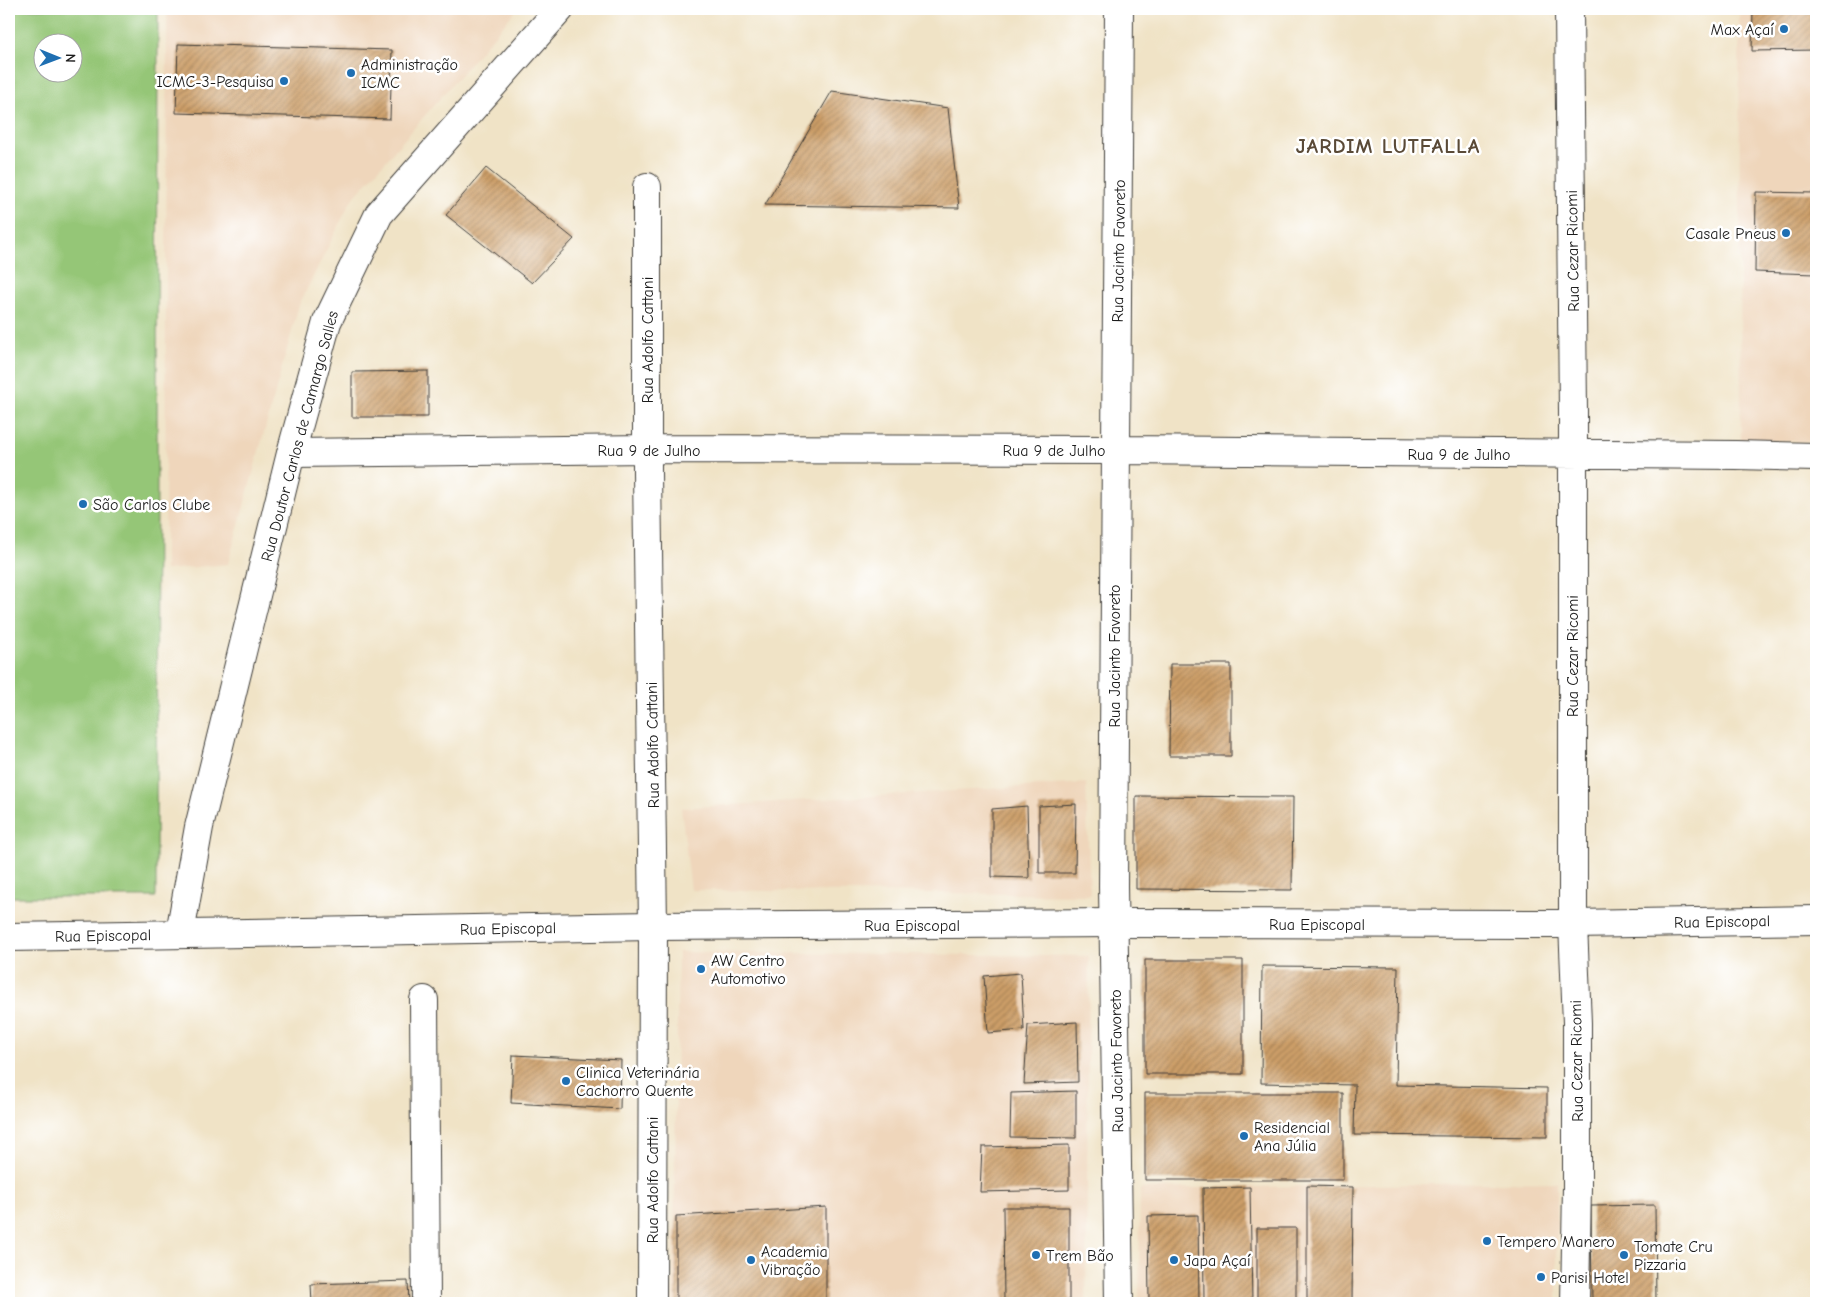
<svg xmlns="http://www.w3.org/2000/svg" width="1825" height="1312" font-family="'Comic Neue',sans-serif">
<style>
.built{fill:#efd6bb}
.grass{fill:#95c677;stroke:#58714a;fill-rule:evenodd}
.park{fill:url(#park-crowns);stroke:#58714a}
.building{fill:url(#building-hatch)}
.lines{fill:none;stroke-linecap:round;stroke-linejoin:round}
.minor-casing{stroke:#3c3a36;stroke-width:30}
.major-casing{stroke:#3c3a36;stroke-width:30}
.minor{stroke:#fff;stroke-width:28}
.major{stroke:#fff;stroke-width:28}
.poi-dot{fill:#1f6fb2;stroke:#fff;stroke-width:2}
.labels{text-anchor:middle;stroke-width:5;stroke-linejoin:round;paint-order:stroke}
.poi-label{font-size:16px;fill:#1c1c1c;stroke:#fff;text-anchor:start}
.street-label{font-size:16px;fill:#1c1c1c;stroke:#fff}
.district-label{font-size:21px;font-weight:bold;letter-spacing:1px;fill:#5a4a37;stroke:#fff}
</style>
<defs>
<pattern id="park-crowns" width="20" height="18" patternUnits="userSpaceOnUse" patternTransform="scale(1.25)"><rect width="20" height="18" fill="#95c677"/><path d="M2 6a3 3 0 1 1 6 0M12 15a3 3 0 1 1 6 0" fill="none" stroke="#80aa66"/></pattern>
<pattern id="building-hatch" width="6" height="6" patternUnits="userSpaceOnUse" patternTransform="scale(1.25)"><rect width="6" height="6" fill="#cc9e68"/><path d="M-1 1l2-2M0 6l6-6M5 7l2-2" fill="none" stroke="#a58055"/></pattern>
</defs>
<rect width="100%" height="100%" fill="#fff"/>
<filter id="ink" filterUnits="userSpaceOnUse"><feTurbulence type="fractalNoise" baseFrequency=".02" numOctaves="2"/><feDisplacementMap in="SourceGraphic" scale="10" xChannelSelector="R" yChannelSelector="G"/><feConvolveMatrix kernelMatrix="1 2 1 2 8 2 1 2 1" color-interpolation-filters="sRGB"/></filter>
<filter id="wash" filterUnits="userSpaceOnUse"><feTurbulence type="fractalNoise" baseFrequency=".0096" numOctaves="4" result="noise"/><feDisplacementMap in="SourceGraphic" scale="20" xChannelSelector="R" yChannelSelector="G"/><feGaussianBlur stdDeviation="1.12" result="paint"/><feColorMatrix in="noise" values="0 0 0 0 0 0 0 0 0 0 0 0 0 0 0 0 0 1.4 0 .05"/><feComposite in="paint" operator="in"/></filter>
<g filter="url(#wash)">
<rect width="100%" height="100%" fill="#f0e3c6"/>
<path class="built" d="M167,9H517L351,201L299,305L228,564L165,570Z
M1739,9H1816V442L1741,440Z
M1086,783L1090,895L691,890L681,808Z
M678,952L1089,956L1086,1303H673Z
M1557,1182V1303H1139L1140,1189Z"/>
<path class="grass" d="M9,9H158L156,897H9ZM72,42V72H42V42Z"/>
<path class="park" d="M337,9H394L378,16L340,13Z"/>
<g id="blocks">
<path class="building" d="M1753,9H1816V50L1752,51Z
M178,44L392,50L390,119L176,113Z
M832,91L948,108L959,208L765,205Z
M486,168L574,239L532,283L446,215Z
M1756,192L1816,193V274L1755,272Z
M428,371V417H352V372Z
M1170,664H1231V756H1169Z
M1136,796L1293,797L1292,890L1136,889Z
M1076,804L1075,873H1039V806Z
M1027,806L1029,878L992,877V809Z
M1145,960H1243V1074H1145Z
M1262,966L1398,967L1396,1085L1547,1088V1137L1354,1135L1355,1085L1261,1083Z
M1021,973L1024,1030L988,1033L984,976Z
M1077,1022L1078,1082L1024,1084L1028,1025Z
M513,1055L621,1060L620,1109L511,1103Z
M1076,1091V1138L1010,1137L1011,1093Z
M1145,1093H1343V1180H1145Z
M1069,1145V1190L980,1192L982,1147Z
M1307,1186L1353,1187L1352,1303H1307Z
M1250,1187L1252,1303H1204L1203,1188Z
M1655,1205L1656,1303H1592L1591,1206Z
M826,1207V1303H676V1216Z
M1003,1207H1069V1303H1004Z
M1198,1215L1199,1303H1149L1148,1216Z
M1257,1228H1296V1303H1257Z
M408,1281L409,1303H312L311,1284Z"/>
</g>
</g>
<g filter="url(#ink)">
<use href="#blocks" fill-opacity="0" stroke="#3c3a36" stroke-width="1"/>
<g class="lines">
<g class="minor-casing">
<path id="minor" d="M1569,9L1573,411V924L1577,1023V1186L1575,1303
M647,187V472L653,926L652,1303
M291,453L647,449L1116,450L1736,455L1816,457
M180,933L199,827L291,453L327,322L379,214L560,9
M424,1000L426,1303
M1119,1303L1113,886L1119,9"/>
</g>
<g class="major-casing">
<path id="major" d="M9,937L653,926L1114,923L1573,924L1816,920"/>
</g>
<use href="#minor" class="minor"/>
<use href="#major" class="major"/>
</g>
</g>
<g class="poi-dot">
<circle cx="1784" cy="29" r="5"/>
<circle cx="351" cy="73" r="5"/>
<circle cx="284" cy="81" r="5"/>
<circle cx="1786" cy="233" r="5"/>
<circle cx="83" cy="504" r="5"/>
<circle cx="701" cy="969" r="5"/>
<circle cx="566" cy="1081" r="5"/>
<circle cx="1244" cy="1136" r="5"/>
<circle cx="1487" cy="1241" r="5"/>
<circle cx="1036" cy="1255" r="5"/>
<circle cx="1624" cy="1255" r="5"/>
<circle cx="751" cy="1260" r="5"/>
<circle cx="1174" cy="1260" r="5"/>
<circle cx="1541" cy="1277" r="5"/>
</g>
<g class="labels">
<g class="poi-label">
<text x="1774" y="35" text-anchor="end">Max Açaí</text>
<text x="361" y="70">Administração<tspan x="361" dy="18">ICMC</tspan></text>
<text x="274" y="87" text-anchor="end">ICMC-3-Pesquisa</text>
<text x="1776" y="239" text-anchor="end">Casale Pneus</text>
<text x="93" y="510">São Carlos Clube</text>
<text x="711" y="966">AW Centro<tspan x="711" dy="18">Automotivo</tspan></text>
<text x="576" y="1078">Clinica Veterinária<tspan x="576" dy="18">Cachorro Quente</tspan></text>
<text x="1254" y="1133">Residencial<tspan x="1254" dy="18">Ana Júlia</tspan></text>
<text x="1497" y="1247">Tempero Manero</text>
<text x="1634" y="1252">Tomate Cru<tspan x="1634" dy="18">Pizzaria</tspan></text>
<text x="761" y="1257">Academia<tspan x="761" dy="18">Vibração</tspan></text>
<text x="1046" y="1261">Trem Bão</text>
<text x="1184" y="1266">Japa Açaí</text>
<text x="1551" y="1283">Parisi Hotel</text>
</g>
<g class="street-label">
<text transform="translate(1118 251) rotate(-89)" y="6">Rua Jacinto Favoreto</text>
<text transform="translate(1572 251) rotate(-91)" y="6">Rua Cezar Ricomi</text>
<text transform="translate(647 340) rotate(-90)" y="6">Rua Adolfo Cattani</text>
<text transform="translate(299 436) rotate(-75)" y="6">Rua Doutor Carlos de Camargo Salles</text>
<text x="649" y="456">Rua 9 de Julho</text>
<text x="1054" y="456">Rua 9 de Julho</text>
<text x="1459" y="460">Rua 9 de Julho</text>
<text transform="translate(1114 656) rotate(-90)" y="6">Rua Jacinto Favoreto</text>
<text transform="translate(1572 656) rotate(-90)" y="6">Rua Cezar Ricomi</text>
<text transform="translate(652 745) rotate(-91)" y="6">Rua Adolfo Cattani</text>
<text transform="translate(1722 921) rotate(-1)" y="6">Rua Episcopal</text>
<text x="1317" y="930">Rua Episcopal</text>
<text x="912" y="931">Rua Episcopal</text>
<text transform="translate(508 928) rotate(-1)" y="6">Rua Episcopal</text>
<text transform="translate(103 935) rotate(-1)" y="6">Rua Episcopal</text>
<text transform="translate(1116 1061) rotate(-91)" y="6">Rua Jacinto Favoreto</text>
<text transform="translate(1576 1061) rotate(-91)" y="6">Rua Cezar Ricomi</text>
<text transform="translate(652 1180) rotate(-90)" y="6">Rua Adolfo Cattani</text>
</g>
<g class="district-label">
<text x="1388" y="153">JARDIM LUTFALLA</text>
</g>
</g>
<rect width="1825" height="1312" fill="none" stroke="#fff" stroke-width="30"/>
<g transform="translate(58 58) rotate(91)"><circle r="24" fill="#ffffff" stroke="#a4a4a4"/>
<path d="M0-4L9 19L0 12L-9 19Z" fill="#1f6fb2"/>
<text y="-8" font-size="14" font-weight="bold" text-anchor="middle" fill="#1c1c1c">N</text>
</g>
</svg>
